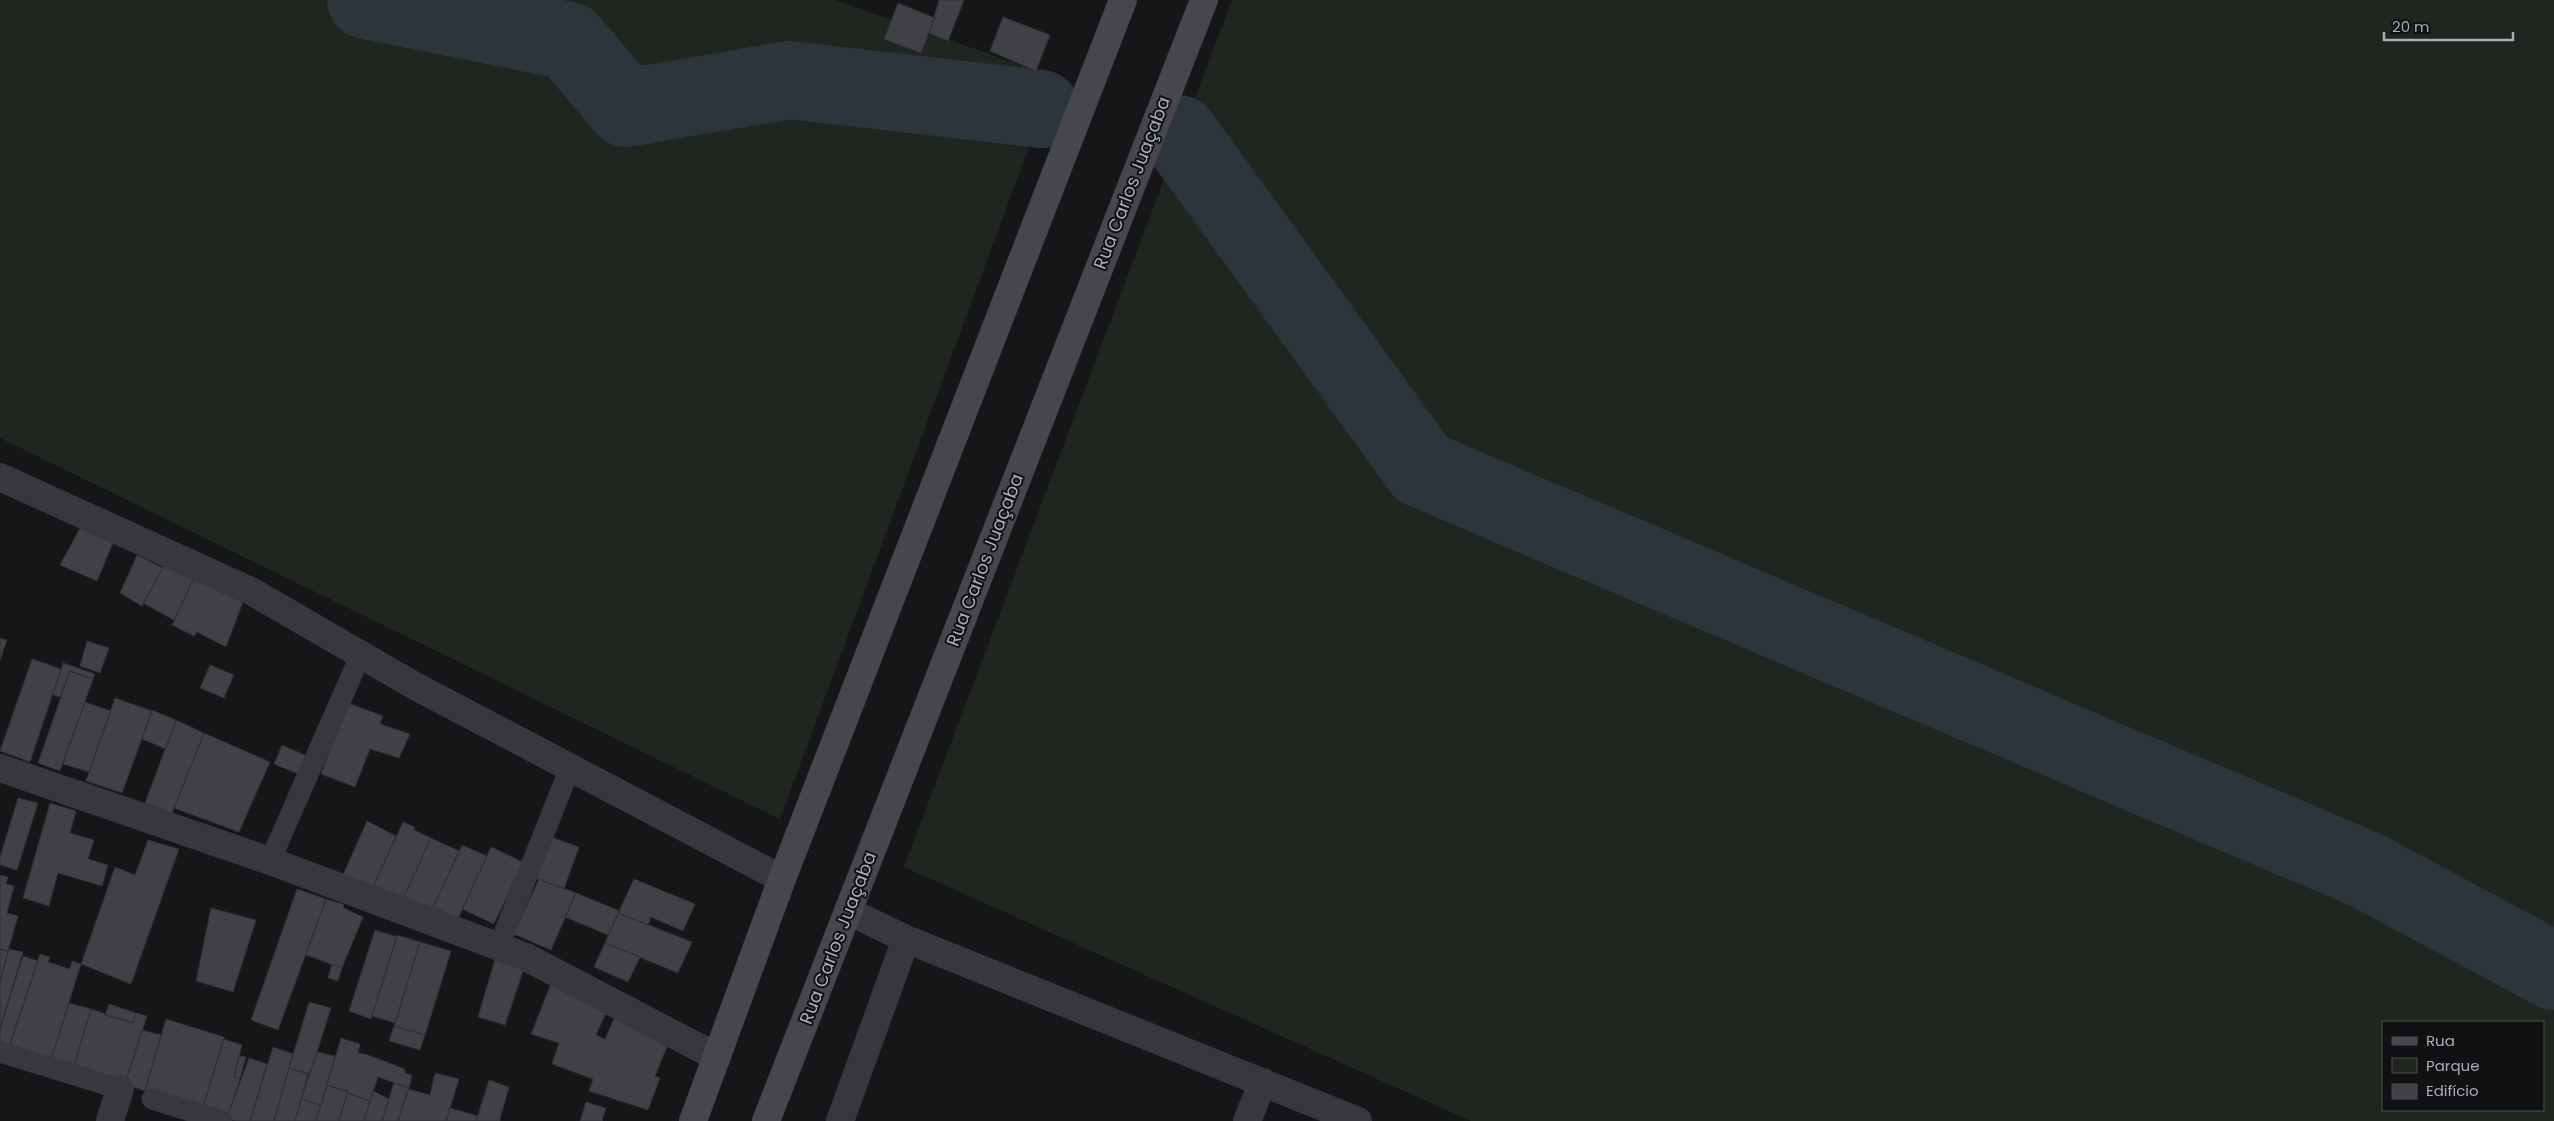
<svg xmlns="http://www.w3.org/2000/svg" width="2554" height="1121" font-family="Poppins,sans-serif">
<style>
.green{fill:#1e261f;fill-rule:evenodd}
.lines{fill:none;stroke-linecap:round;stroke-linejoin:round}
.river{stroke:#2c353c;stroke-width:78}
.building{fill:#404145;stroke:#303034}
.lane{stroke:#37383d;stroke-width:21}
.street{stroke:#37383d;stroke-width:28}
.secondary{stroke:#45474d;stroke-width:28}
.labels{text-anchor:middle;stroke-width:4;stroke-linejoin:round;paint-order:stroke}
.street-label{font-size:18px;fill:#a8adb8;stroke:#111113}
</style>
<rect width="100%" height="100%" fill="#161618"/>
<path class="green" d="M0,0H835L1055,77L780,819L0,438Z
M1232,0H2554V1121H1471L904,867ZM2543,1022V1110H2383V1022Z"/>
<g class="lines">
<path class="river" d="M366,0L569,41L626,108L789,80L1041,109
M1179,134L1422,469L2366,870L2554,971"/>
</g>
<path class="building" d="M939,0H964L948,41L929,33Z
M898,3L935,18L921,53L884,39Z
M1003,17L1050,35L1036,71L990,51Z
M80,528L113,543L97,581L60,565Z
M137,555L163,568L142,606L120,593Z
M165,564L194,578L174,620L143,603Z
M194,578L243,602L226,647L197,632L194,636L172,625Z
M0,638L7,640L0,660Z
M87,641L109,648L100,673L80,666Z
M32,659L61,669L30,762L0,751Z
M63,663L95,674L93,679L70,671L60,697L53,695Z
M210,665L234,675L224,698L200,688Z
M70,671L93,679L60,771L38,763Z
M115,698L152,711L122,793L86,781Z
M85,702L111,711L89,772L63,764Z
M348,703L383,716L380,724L410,734L399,758L370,749L355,787L321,774Z
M152,710L176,720L166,749L142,739Z
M176,720L204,733L172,813L145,803Z
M204,733L270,762L239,832L174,808Z
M282,745L311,758L301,775L274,764Z
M18,798L38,803L17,870L0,865V857Z
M50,803L76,811L70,833L94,840L88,859L108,865L102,886L58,873L49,906L23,898Z
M367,821L396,836L373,887L343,875Z
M403,822L415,827L414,830L431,838L403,899L373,887Z
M551,837L579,847L564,889L535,878Z
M431,838L459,851L431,912L403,899Z
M148,840L179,849L131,984L81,964L115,867L135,875Z
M462,845L487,856L456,923L431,912Z
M491,847L523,862L494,924L462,909Z
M0,875L8,877L6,884L14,886L7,913L18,916L8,951L0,949Z
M539,879L576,893L551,950L514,934Z
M634,879L695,904L683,931L651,917L648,925L618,913Z
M297,889L326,899L278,1030L251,1020Z
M576,893L620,911L608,935L565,917Z
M326,899L343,904L344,908L363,917L342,968L306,955Z
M211,908L256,920L233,992L196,981Z
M618,913L692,942L678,973L605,943Z
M375,930L397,937L371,1019L349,1011Z
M397,935L420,942L395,1023L372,1016Z
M420,942L451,951L425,1035L394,1026Z
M605,943L640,957L628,982L594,967Z
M0,949L8,951L0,982Z
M9,949L23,952L0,1028V982Z
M40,954L50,957L48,962L70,969L72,961L81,964L51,1060L9,1047Z
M23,956L38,961L9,1047L0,1044V1029Z
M495,959L524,968L505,1025L478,1017Z
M332,964L342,968L338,981L328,978Z
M551,984L606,1013L596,1035L605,1039L615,1016L671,1037L655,1076L660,1078L648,1110L589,1091L593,1079L552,1064L559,1043L531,1034Z
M309,1002L331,1008L310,1074L289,1068Z
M69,1003L91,1009L73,1069L51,1060Z
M109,1004L136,1013L133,1023L105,1015Z
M91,1009L133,1023L136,1013L147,1016L125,1084L73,1069Z
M166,1019L224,1037L202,1111L145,1091Z
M394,1026L425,1035L420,1050L389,1041Z
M142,1030L161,1035L145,1091L125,1084Z
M341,1038L360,1044L358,1053L368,1055L405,1069V1073L412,1075L409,1088L378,1077L370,1101L327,1085Z
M224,1039L242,1045L234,1077L240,1079L227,1118L202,1111Z
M273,1047L293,1054L274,1121H250Z
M317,1052L335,1056L321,1105L301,1099Z
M239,1056L246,1057L240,1079L234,1077Z
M249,1058L267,1064L250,1121H236L227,1118Z
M289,1068L308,1074L295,1121H274Z
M435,1073L459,1079L446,1121H398L408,1089L430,1095Z
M489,1080L509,1087L500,1119V1121H476Z
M394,1083L409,1088L398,1121H382Z
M327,1085L348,1091L339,1121H316Z
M373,1091L389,1099L382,1121H364Z
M347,1093L370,1101L364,1121H339Z
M301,1099L321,1105L316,1121H295Z
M586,1102L606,1108L602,1121H580Z
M450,1108L478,1116L476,1121H446Z"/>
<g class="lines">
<path class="lane" d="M270,861L361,654
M499,946L570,768
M0,1052L120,1089
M152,1099L222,1121"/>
<path class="street" d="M0,477L251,591L415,686L782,879
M0,768L270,861L526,957L717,1057
M848,911L906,939
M110,1121L120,1089
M840,1121L906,939L1358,1121
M1247,1121L1263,1082"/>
<path class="secondary" d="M693,1121L782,879L1123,0
M766,1121L1204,0"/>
</g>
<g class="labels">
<g class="street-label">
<text transform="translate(1132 183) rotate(-69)" y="6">Rua Carlos Juaçaba</text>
<text transform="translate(985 560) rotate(-69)" y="6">Rua Carlos Juaçaba</text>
<text transform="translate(838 938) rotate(-69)" y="6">Rua Carlos Juaçaba</text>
</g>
</g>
<rect x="2382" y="1021" width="162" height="90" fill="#111113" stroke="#4d4f55"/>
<rect x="2392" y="1037" width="25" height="8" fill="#45474d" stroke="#4d4f55"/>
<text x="2426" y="1046" font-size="15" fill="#a8adb8">Rua</text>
<rect x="2392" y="1058" width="25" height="15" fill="#1e261f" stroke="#4d4f55"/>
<text x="2426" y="1071" font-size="15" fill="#a8adb8">Parque</text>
<rect x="2392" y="1084" width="25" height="15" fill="#404145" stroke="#4d4f55"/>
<text x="2426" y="1096" font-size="15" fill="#a8adb8">Edifício</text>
<path d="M2384 32v8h129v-8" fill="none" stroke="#a8adb8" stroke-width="2.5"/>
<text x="2392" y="32" font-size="15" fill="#a8adb8" stroke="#111113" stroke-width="4" paint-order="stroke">20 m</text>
</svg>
